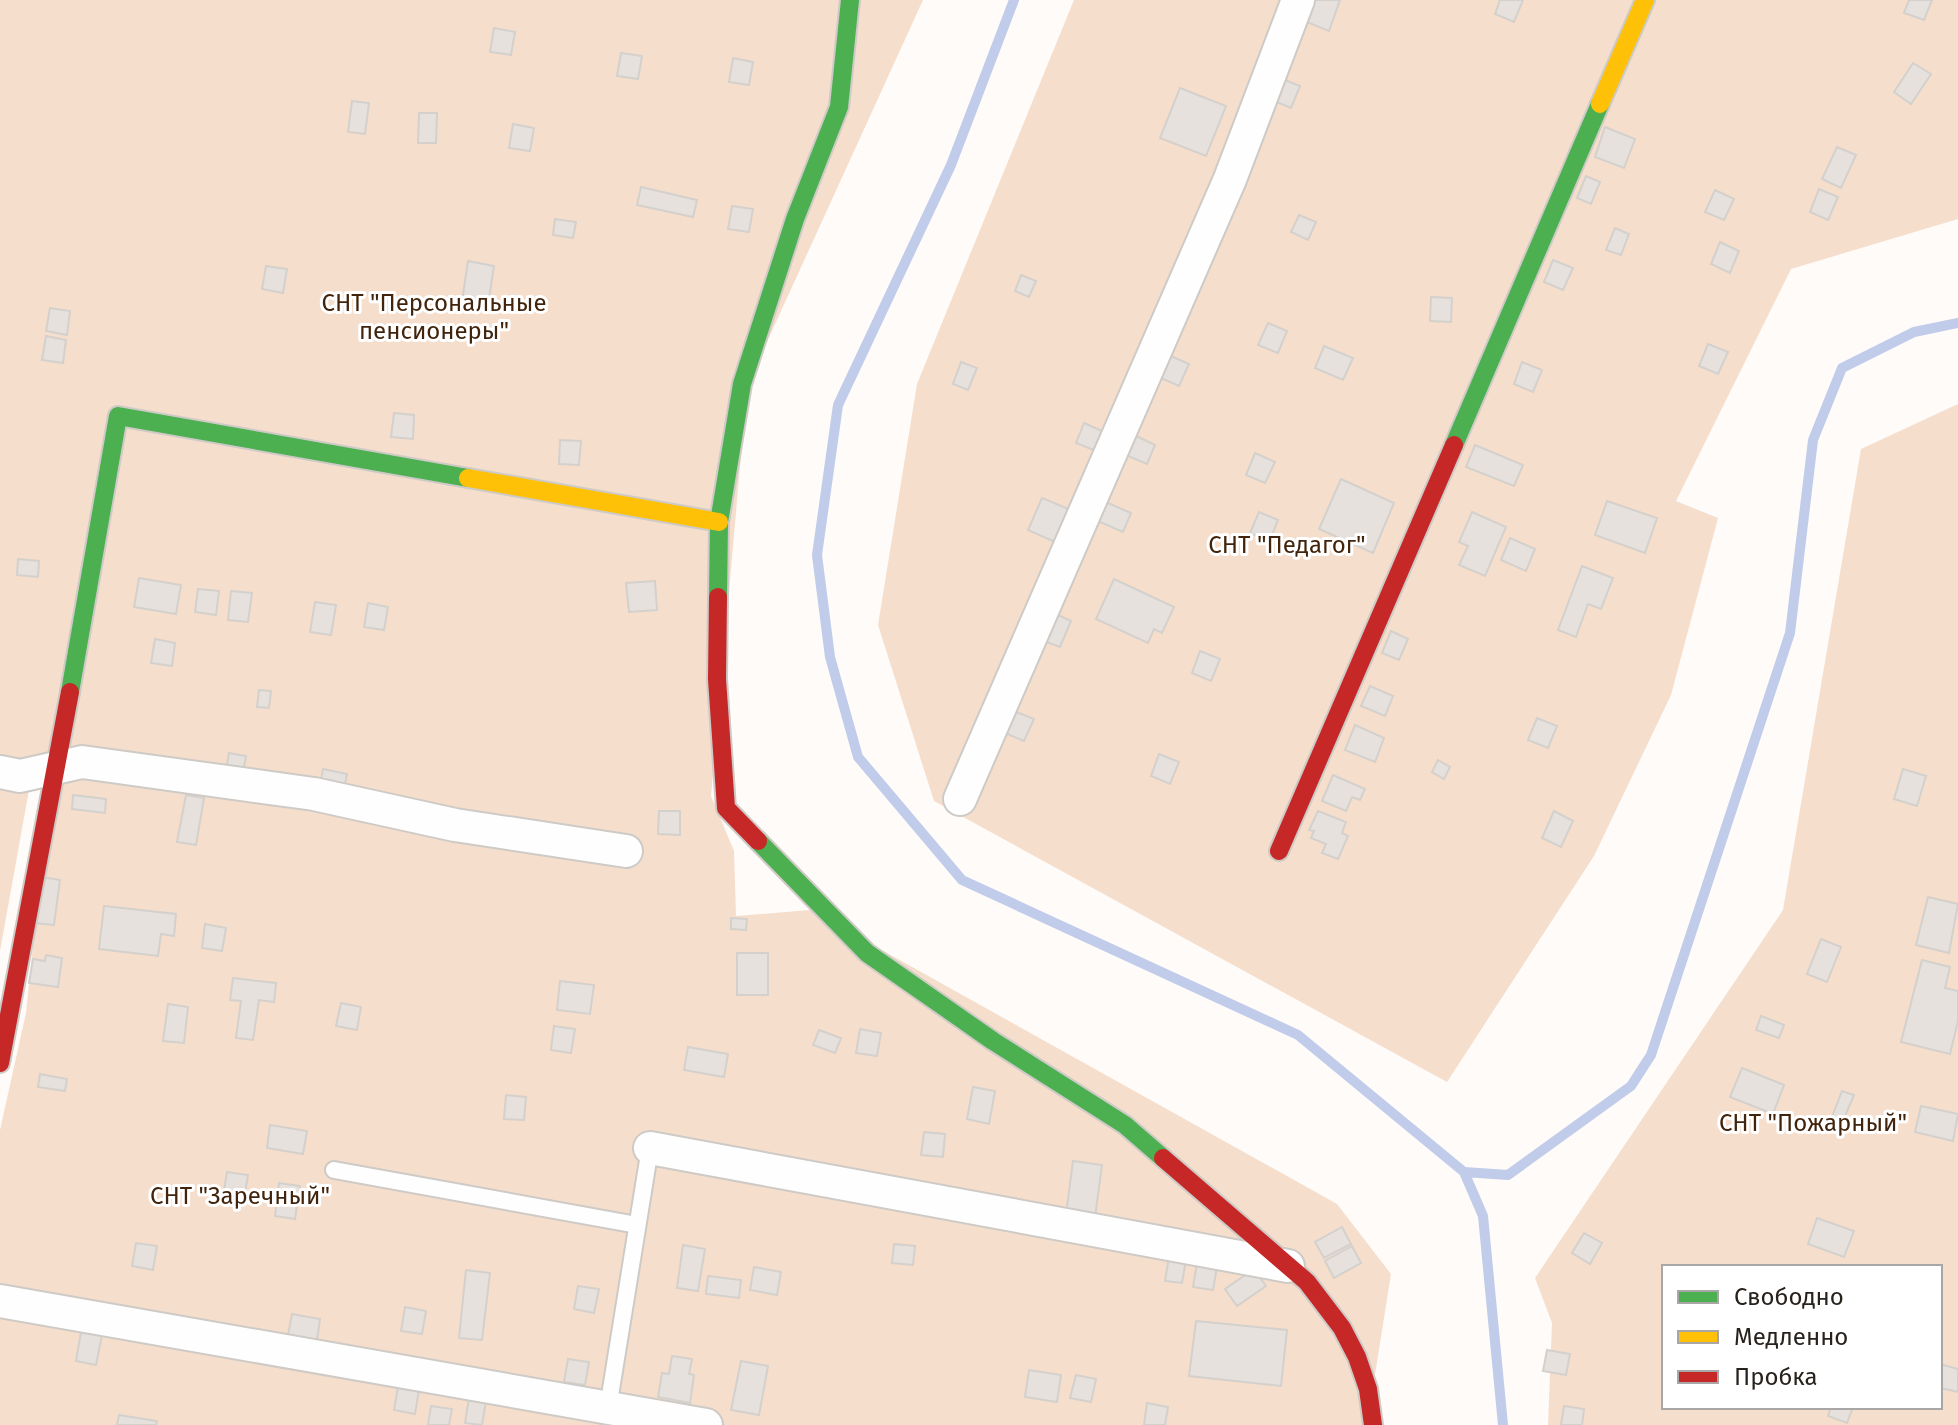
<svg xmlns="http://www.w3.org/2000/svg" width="1958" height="1425" font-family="'Fira Sans',sans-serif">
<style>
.green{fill:#f6decc;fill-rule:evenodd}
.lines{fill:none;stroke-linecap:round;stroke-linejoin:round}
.stream{stroke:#c0ccea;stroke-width:10}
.building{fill:#e6e1dd;stroke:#d4d0cc;stroke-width:2}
.lane-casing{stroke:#cecac6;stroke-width:20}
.street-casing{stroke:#cecac6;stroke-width:36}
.fast-casing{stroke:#cecac6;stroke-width:22}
.slow-casing{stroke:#cecac6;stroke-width:22}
.jam-casing{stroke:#cecac6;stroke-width:22}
.lane{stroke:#fffefe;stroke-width:16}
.street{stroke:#fffefe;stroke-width:32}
.fast{stroke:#4caf50;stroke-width:18}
.slow{stroke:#ffc107;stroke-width:18}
.jam{stroke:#c62828;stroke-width:18}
.labels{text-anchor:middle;stroke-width:6;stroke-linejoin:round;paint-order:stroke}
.park-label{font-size:24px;fill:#41240b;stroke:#fff}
</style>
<rect width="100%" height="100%" fill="#fefbf9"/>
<path class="green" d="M0,0H923L766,344L751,342L711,796L734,851L736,916L810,910L1337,1204L1391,1274L1367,1425H0V1130L26,1013L53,754L0,764Z
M1074,0H1958V219L1791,269L1676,501L1718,518L1671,695L1594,856L1447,1082L934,801L878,625L917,384Z
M1958,404V1425H1548L1552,1323L1535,1278L1783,910L1861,449ZM1664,1267H1940V1407H1664Z
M0,785L29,790L0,951Z"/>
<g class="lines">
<path class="stream" d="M1014,0L951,165L838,405L817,555L830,657L858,757L962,880L1298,1035L1464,1172L1483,1216L1503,1425
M1464,1172L1508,1175L1631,1086L1651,1055L1790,633L1813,440L1842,368L1914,332L1958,323"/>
</g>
<path class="building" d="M1312,0H1340L1329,31L1304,21Z
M1500,0H1523L1514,22L1495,14Z
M1909,0H1932L1924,20L1904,13Z
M494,28L515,32L511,55L490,52Z
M621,53L642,56L638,79L617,76Z
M733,58L753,62L749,85L729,82Z
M1913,63L1931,74L1911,104L1894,92Z
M1280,78L1300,86L1291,108L1272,100Z
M1180,88L1226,106L1206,156L1160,138Z
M352,101L369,103L365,134L348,132Z
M419,113H437L436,143H418Z
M513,124L534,128L530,151L509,148Z
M1605,127L1635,139L1624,168L1595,157Z
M1837,147L1856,155L1841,188L1822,179Z
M1586,176L1600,182L1591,204L1577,198Z
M641,187L697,200L693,217L637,205Z
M1819,189L1838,197L1828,220L1810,212Z
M1715,190L1734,199L1724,220L1705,212Z
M732,206L753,209L749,232L728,229Z
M1299,215L1316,222L1308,240L1291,232Z
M555,219L576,222L573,238L553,235Z
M1615,228L1629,234L1621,255L1606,250Z
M1720,242L1739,251L1730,273L1711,264Z
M1553,260L1573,268L1563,290L1544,282Z
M468,261L494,266L488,305L462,301Z
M266,266L287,269L283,293L262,289Z
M1021,275L1036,281L1029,297L1015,291Z
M1431,297L1452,298L1451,322L1430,321Z
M50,308L70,311L67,335L46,331Z
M1268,323L1287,331L1278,353L1258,345Z
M46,336L66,340L63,363L42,360Z
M1708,344L1728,352L1718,374L1699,366Z
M1324,346L1353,358L1343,380L1315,368Z
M1164,353L1189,364L1179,386L1154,375Z
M961,362L977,368L968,390L953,384Z
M1522,362L1542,370L1533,392L1514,384Z
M394,413L414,415L413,439L391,437Z
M1084,423L1109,434L1101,453L1076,443Z
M1130,433L1155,445L1147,464L1121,453Z
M560,440L581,441L579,465L559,464Z
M1475,445L1523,465L1514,486L1466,467Z
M1255,453L1275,462L1265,483L1246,475Z
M1341,479L1394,503L1373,553L1319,529Z
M1042,498L1071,510L1057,543L1028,530Z
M1101,500L1131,513L1123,532L1093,519Z
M1607,501L1657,518L1645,553L1595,535Z
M1259,512L1278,520L1269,542L1250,533Z
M1472,512L1506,527L1485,576L1459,565L1468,546L1459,542Z
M1510,538L1535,549L1526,571L1501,560Z
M18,559L39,561L38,577L17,575Z
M1582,566L1613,578L1601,609L1588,604L1576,637L1558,630Z
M139,578L181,585L176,614L134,607Z
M1114,579L1174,607L1162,633L1154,629L1148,643L1096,619Z
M655,581L657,610L629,612L626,583Z
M198,589L219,591L216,615L195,612Z
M231,591L252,593L248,622L228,620Z
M315,602L336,605L331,635L310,632Z
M368,603L388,607L384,630L364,627Z
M1056,614L1071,621L1060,647L1044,641Z
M1391,631L1408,639L1399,660L1382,653Z
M155,639L175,643L172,666L151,663Z
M1200,651L1220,659L1211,681L1192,673Z
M1370,686L1393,696L1385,716L1361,706Z
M259,690L271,691L269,708L257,707Z
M1014,711L1034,719L1024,741L1005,733Z
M1537,718L1557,726L1548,748L1528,740Z
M1355,725L1384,738L1375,762L1345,750Z
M229,753L246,756L242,779L225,776Z
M1159,754L1179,762L1170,784L1151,776Z
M1438,760L1450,767L1444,779L1432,772Z
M323,769L347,774L343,795L319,790Z
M1903,769L1926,776L1917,806L1894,799Z
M1333,775L1365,789L1360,800L1352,797L1346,811L1322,801Z
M73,795L106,799L105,813L72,809Z
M186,795L204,798L196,845L177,842Z
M659,811H680V835L658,834Z
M1318,811L1346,822L1342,833L1348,836L1338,859L1322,853L1326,844L1311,838L1314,831L1309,830Z
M1554,811L1573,821L1561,847L1542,838Z
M42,877L60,880L54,925L35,923Z
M1928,897L1958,904L1949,953L1916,945Z
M104,906L176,914L174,936L161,934L158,956L99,949Z
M731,918L747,919L746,930L731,929Z
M205,924L226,928L222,951L202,948Z
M1821,939L1841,947L1827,982L1807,974Z
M737,953H768V995H737Z
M46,955L62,958L58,987L29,983L33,959L45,961Z
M1922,960L1950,967L1945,988L1958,991V1021L1950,1054L1901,1042Z
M233,978L276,983L274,1002L259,1000L253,1040L236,1038L241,1001L230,1000Z
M560,981L594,985L590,1014L557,1010Z
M341,1003L361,1007L357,1030L336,1026Z
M168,1004L188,1007L184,1043L163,1041Z
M1761,1016L1784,1025L1779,1038L1756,1030Z
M554,1026L575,1029L571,1053L551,1050Z
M860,1029L881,1033L877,1056L856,1053Z
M819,1030L841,1038L835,1053L813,1045Z
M688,1047L728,1054L724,1077L684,1070Z
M1742,1068L1784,1085L1773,1114L1730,1097Z
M40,1074L67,1079L65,1091L38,1087Z
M973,1087L995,1091L989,1124L967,1119Z
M1842,1091L1854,1095L1843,1121L1832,1117Z
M506,1095L526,1097L524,1120L504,1119Z
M1921,1106L1958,1114L1953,1141L1915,1132Z
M270,1125L307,1131L303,1154L267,1148Z
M924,1132L945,1134L943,1157L921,1155Z
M1073,1161L1102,1165L1094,1225L1065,1222Z
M227,1172L248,1175L244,1199L223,1196Z
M279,1183L300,1186L295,1219L275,1216Z
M1817,1218L1854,1231L1844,1257L1808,1244Z
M1342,1227L1351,1244L1324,1258L1315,1242Z
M1584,1233L1602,1243L1590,1264L1572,1253Z
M136,1243L157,1246L153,1270L132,1266Z
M894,1244L915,1246L913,1265L892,1263Z
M683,1245L705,1249L698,1291L677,1288Z
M1352,1246L1361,1263L1334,1278L1325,1261Z
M1169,1257L1186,1260L1182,1283L1165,1281Z
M1197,1263L1217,1267L1213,1290L1193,1287Z
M754,1267L781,1272L777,1295L750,1290Z
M1254,1269L1266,1286L1237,1306L1225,1289Z
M466,1270L490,1273L482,1340L459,1338Z
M708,1276L741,1280L739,1298L706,1294Z
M578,1286L599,1289L594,1313L574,1309Z
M405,1307L426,1311L422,1334L401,1331Z
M292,1314L320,1319L317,1340L288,1335Z
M1196,1321L1287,1330L1281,1386L1189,1376Z
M81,1332L102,1335L96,1365L76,1361Z
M1547,1350L1570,1354L1566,1375L1543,1371Z
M672,1356L692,1359L689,1374L694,1375L690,1403L658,1397L662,1373L669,1374Z
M568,1359L589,1362L585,1385L564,1382Z
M741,1361L768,1366L759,1415L731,1410Z
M1940,1364L1958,1369V1392L1940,1388Z
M1029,1370L1061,1375L1057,1402L1025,1397Z
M1076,1375L1096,1379L1091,1402L1070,1398Z
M398,1387L419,1390L415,1414L394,1410Z
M470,1392L487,1395L482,1425L465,1423Z
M1147,1403L1168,1407L1165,1425H1144Z
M431,1406L452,1409L449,1425H428Z
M1564,1406L1584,1409L1582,1425H1561Z
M1831,1407H1853L1847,1423L1828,1416Z
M119,1415L157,1421L156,1425H117Z"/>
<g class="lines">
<g class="lane-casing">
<path id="lane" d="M334,1170L637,1225
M608,1408L650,1148"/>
</g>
<g class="street-casing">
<path id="street" d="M0,772L20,776L82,762L314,794L455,825L626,851
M960,799L1230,179L1298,0
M650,1148L1288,1266
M0,1301L706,1425"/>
</g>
<g class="fast-casing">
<path id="fast" d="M1454,445L1600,104
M718,597L719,522L742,384L795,219L839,107L850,0
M70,692L118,416L468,478
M758,841L867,953L993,1041L1125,1125L1163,1158"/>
</g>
<g class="slow-casing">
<path id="slow" d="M1600,104L1645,0
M468,478L719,522"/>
</g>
<g class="jam-casing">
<path id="jam" d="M718,597L717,679L726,808L758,841
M1279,851L1454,445
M0,1063L70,692
M1163,1158L1307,1282L1342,1328L1357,1357L1368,1389L1373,1425"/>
</g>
<use href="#lane" class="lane"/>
<use href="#street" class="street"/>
<use href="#fast" class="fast"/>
<use href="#slow" class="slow"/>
<use href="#jam" class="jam"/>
</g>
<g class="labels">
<g class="park-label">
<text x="434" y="311">СНТ "Персональные<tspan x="434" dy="28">пенсионеры"</tspan></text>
<text x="1287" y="553">СНТ "Педагог"</text>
<text x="1813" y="1131">СНТ "Пожарный"</text>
<text x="240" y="1204">СНТ "Заречный"</text>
</g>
</g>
<rect x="1662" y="1265" width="280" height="144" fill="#ffffff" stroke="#a9a7a5" stroke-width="2"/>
<rect x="1678" y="1291" width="40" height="12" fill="#4caf50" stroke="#a9a7a5" stroke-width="2"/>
<text x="1734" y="1305" font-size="24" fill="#28221d">Свободно</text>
<rect x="1678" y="1331" width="40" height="12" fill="#ffc107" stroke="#a9a7a5" stroke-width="2"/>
<text x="1734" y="1345" font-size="24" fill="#28221d">Медленно</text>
<rect x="1678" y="1371" width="40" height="12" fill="#c62828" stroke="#a9a7a5" stroke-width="2"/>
<text x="1734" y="1385" font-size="24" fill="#28221d">Пробка</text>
</svg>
